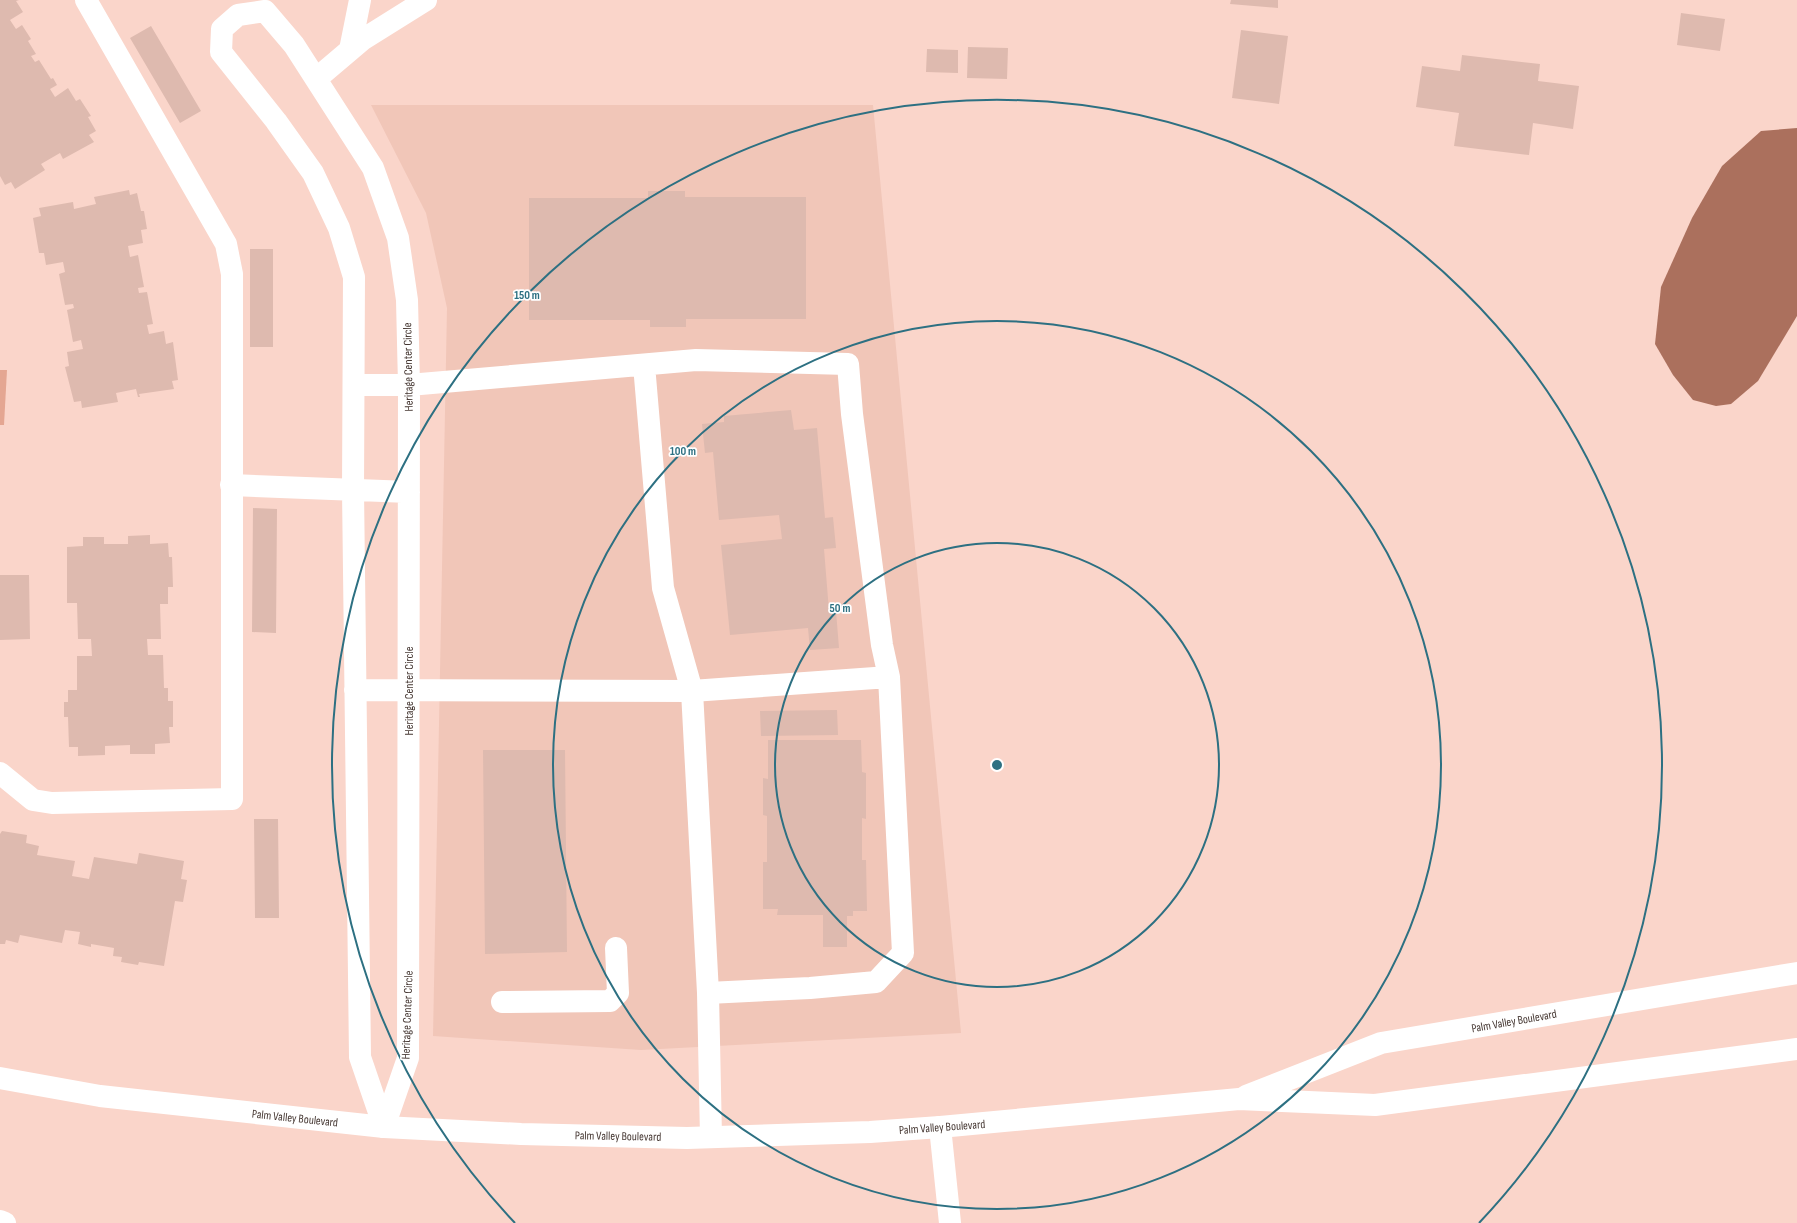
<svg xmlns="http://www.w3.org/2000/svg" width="1797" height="1223" font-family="'Sofia Sans Condensed',sans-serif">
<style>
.built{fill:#f1c6b8}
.green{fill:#e4a692}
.water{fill:#ab705d}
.building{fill:#debaaf}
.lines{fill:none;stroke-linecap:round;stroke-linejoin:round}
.minor{stroke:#fff;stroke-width:22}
.highway{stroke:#fff;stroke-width:22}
.ring{fill:none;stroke:#2d7082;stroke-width:2}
.labels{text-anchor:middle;stroke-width:3.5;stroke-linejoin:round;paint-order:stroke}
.street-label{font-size:12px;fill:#453732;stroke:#fff}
.centre{fill:#2d7082;stroke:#fff;stroke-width:2}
.ring-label{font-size:12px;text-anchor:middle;font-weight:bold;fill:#2d7082;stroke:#fff;stroke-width:3.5;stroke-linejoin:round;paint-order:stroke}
</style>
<rect width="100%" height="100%" fill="#fad5ca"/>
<path class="built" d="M371,105H873L961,1033L641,1050L433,1036L447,308L426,213Z"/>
<path class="green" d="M0,370H7L4,425H0Z"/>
<path class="water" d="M1797,128V316L1758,381L1731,404L1716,406L1693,400L1673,375L1655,344L1661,287L1692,218L1722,166L1761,131Z"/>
<path class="building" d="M0,0H19L16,1L23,12L10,20L16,29L22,25L31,39L28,41L36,54L31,56L35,62L39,60L51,79L53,78L57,85L50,89L55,97L68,88L76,101L80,99L91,116L88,117L96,131L89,135L94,142L63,159L60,153L41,164L45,170L15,189L11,182L5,185L0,176Z
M1231,0H1278V8L1230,4Z
M1681,13L1725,19L1720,51L1677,45Z
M151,26L201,111L180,123L130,38Z
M1241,30L1288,36L1279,104L1232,98Z
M968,47L1008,48L1007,79L967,78Z
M927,49L958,50V73L926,72Z
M1462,55L1540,64L1538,81L1579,86L1573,129L1533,123L1529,155L1454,146L1459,113L1416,107L1422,66L1460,71Z
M129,190L130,195L137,193L141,211H144L147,229L141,230L143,243L128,246L130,257L138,255L144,287L138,288L139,293L147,292L153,324L147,325L149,334L164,331L166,344L173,342L178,380L172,381L174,389L139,394L140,397H138L136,389L116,393L118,402L82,408L81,401L74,402L65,367L69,366L67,352L83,349L81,340L73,342L67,310L74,308L73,304L65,305L59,274L65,272L63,262L46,265L44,253H39L33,218L41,216L39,208L73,202L74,209L96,204L94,197Z
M648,191H685V197H806V319H686V327H650V320H529V198H648Z
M250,249H273V347H250Z
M791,410L794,430L817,428L825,518L833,517L836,548L824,549L829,611H836L839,648L810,650L808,628L730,635L721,545L782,539L779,515L719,520L713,452L705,453L702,424L724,422V416Z
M253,508L277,509L276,633L252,632Z
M150,535V544L168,543L169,557H172L173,587H168V604H160L161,639H147L148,655H163L164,688H168V701H173V727H169L170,743L155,744V754H130V745L105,746V755L78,756V747H69L68,717H64V702H68V690H77V656H92L91,639H78L77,603H67V547L83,546V537H104V544H128V536Z
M0,575H29L30,639L0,640Z
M837,710L838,735L761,736L760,711Z
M768,740H861L862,772L866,773V819L862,818V860H866L867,911H853V916H847V947H823V915H777L778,909H763V862H767V816L763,815V778L768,779Z
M483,750H565L567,952L485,954Z
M254,819H278L279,918H255Z
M2,831L27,835L26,843L39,846L37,855L75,861L72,876L89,879L94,857L137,864L139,853L184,861L181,879L187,880L183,902L175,901L164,966L139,962L138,965L121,962L122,957L113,956L114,948L91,944V947L78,944L80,932L65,930L62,943L20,935L18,943L6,940L5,944H0V834Z"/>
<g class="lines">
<path class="minor" d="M265,11L294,45L373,168L398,238L407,300L409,385L408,1058L384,1127L360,1057L353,490L354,277L339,228L313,173L276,121L221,52L222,29L238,15Z
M350,50L360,0
M316,79L362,40L426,0
M644,365L663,588L692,691L889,677
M354,385H409L696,360L848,364L852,414L882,645L889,677L903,953L876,982L810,988L708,993
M231,485L409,492
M355,690L692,691L708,993L711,1137
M0,773L33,800L52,803L232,799V274L226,244L86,0
M502,1002L610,1001L618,993L616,948
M940,1127L950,1223
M0,1221L5,1223"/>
<path class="highway" d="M0,1078L100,1096L384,1127L521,1134L687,1138L870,1132L940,1127L1239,1099L1375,1105L1797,1049
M1246,1096L1381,1043L1797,973"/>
</g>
<g class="ring">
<circle cx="997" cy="765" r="222"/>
<circle cx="997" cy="765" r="444"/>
<path d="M515 1223A665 665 0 1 1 1479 1223"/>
</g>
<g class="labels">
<g class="street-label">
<text transform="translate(408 367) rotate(-91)" y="4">Heritage Center Circle</text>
<text transform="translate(409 691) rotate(-90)" y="4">Heritage Center Circle</text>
<text transform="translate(407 1015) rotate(-88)" y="4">Heritage Center Circle</text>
<text transform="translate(1514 1021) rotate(-10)" y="4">Palm Valley Boulevard</text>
<text transform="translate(295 1118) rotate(6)" y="4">Palm Valley Boulevard</text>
<text transform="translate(942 1127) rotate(-4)" y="4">Palm Valley Boulevard</text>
<text transform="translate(618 1136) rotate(1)" y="4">Palm Valley Boulevard</text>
</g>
</g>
<circle cx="997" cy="765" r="6" class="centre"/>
<g class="ring-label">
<text x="527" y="299">150 m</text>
<text x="683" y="455">100 m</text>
<text x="840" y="612">50 m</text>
</g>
</svg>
